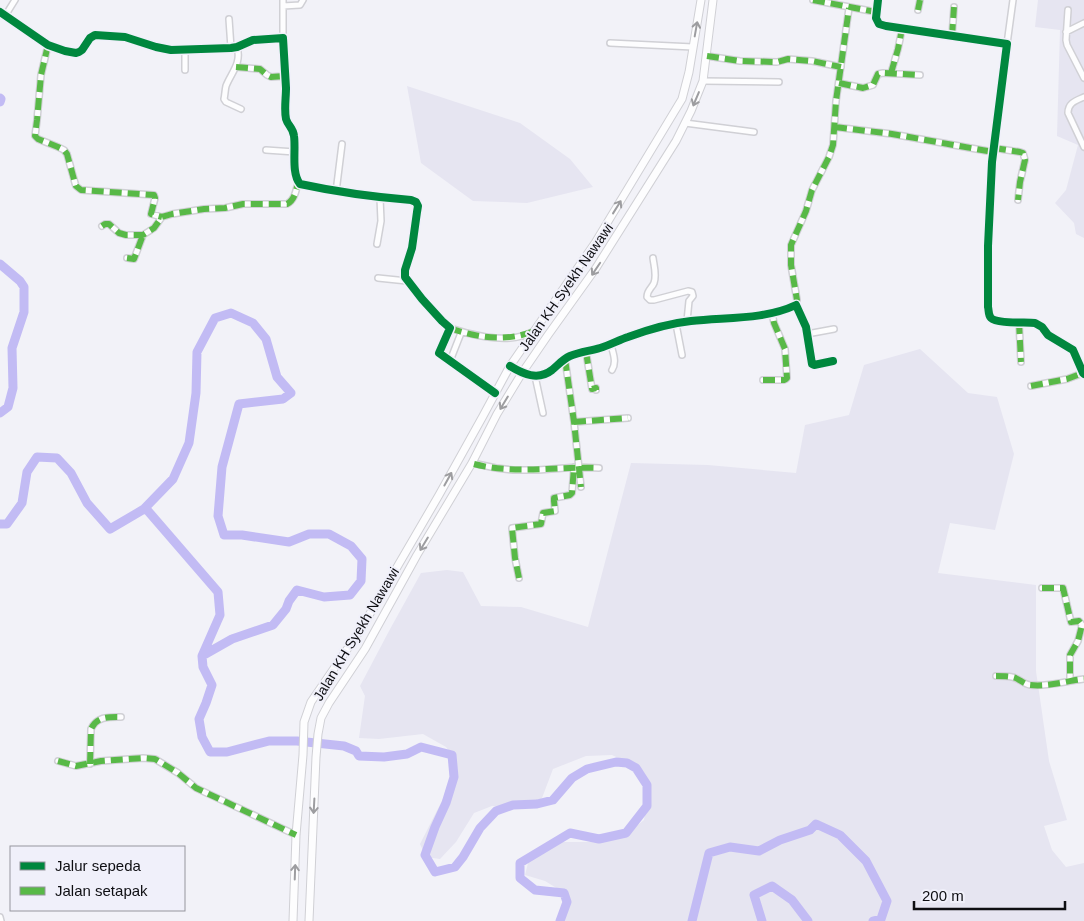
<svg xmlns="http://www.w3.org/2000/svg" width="1084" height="921" font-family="Helvetica,sans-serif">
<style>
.built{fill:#e6e5f1}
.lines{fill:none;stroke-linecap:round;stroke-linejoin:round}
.river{stroke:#c2bbf4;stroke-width:9}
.street-casing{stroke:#d0d0d5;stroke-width:8}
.secondary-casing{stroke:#d0d0d5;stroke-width:9}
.street{stroke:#fdfdfe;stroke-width:5}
.secondary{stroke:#fdfdfe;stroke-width:7}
.quiet{stroke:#58b947;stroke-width:6;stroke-dasharray:12 6;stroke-linecap:butt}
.cycleway-casing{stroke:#f0f0fa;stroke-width:11}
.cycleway{stroke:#00873e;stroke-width:8}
.oneway{stroke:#9d9da0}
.labels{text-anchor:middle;stroke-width:4;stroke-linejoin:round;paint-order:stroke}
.street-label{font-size:14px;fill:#0e0e12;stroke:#f0f0fa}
</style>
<rect width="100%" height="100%" fill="#f2f2f8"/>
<path class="built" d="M1038,0H1084V238L1076,234L1074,223L1055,203L1066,190L1078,145L1057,136L1060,30L1035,27Z
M407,86L520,123L570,159L593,187L527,203L473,201L421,163Z
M920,349L968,393L997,397L1014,454L995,530L950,523L938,573L1036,585V671L1049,761L1067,820L1044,826L1052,850L1066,867L1084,863V921H561L565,917L568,900L563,892L545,881L525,875L529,859L558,842H603L623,837L644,820L647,800L641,777L631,764L612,755L586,756L553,769L542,798L529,808L492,806L474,813L456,842L440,859L426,857L420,844L452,781L456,761L446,747L423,734L379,739L359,738L365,696L360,686L389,631L421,573L447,570L463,572L481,606L521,607L588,627L631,463L708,465L796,473L805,425L849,415L864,365Z"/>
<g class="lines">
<path class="river" d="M0,98L1,99L0,102
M0,264L20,281L24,287V312L12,348L13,388L8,407L0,413
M144,509L148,511L218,592L220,615L202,656
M0,524H7L22,503L27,472L37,457L57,458L71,473L87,503L110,529L144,509L173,479L189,443L196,393L197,352L215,318L231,313L253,323L266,339L277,377L291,393L283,399L239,404L222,467L218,516L224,535H242L289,542L309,534H329L351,546L362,559L361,581L350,595L324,597L297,590L289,601L286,609L273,625L232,639L202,656L203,667L212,685L206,703L199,719L202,737L210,752H227L269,741H297L344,746L356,751L359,756L384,757L407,754L421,747L452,755L454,777L446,803L435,827L425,855L435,872L455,867L463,857L480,828L496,811L513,805L537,804L553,800L572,778L587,769L616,762L627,763L636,768L647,785V806L626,833L599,839L570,833L520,863V878L535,890L564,893L567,902L560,921
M692,921L709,853L730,847L759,851L780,840L810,830L816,824L840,835L866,861L887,901L881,919L873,921
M762,921L754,895L772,886L792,900L808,921"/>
<g class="street-casing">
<path id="street" d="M283,0V38
M813,0L876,12
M878,0L876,18L879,24L886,26L1007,44L992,162L988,246V307C989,310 988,315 991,318C997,324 1026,322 1035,323L1042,327L1048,335L1073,350L1083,373L1084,374
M283,6L300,5L303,0
M918,10L920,0
M1068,10L1066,40L1067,45L1084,78
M0,12L48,45L65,51L76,53L79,52L82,50L90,38L95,35L125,37L156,47L171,50L231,48L237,47L253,40L283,38C284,55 285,72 286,88C286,98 284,110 286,119C288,126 293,127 294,136C296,150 291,173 300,184C337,192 373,197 411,200L416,202L418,206L417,212L412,248L405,270V277L422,299L442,321L450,328L439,353L495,393
M5,16L15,0
M229,19L231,48
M1066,32L1084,23
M952,36L954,7
M610,43L693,47
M1007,44L1013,0
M48,45L41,75L37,120L35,136L38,139L58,147L64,150L67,154L75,183L76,186L81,190L154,195L155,198L151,214L162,217
M237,47C242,63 231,73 226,86C225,90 225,95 224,99L226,102L241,109
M707,56L740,61L777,62L788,59L812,61L841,67
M236,67L260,69L267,75L271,77L285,76
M185,70V49
M891,73L898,49L902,29
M703,81L779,82
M839,83L863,88L873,85L878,74L883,73L920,75
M1084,97C1075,101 1068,103 1068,113L1084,147
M685,123L754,132
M835,127L892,134L993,152
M994,148L1020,152L1023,153L1025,160L1020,182L1018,200
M266,150L295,152
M336,192L342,144
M102,226L105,224H109L119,233L126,235H143L154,228L162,217L172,214L204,209L225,208L243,204H287C295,200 296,190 298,183
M377,244L381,221L380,198
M127,258L134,259L143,235
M653,258C654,266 657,275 654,283C652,288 647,290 647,297L650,300H654L688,291L692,292L693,296L689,301L687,321
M378,278L407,281
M796,305L797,300L791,265V245L806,211L812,190L829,157L833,145L836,101L849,8
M1019,322L1021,362
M676,324L682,355
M450,328C470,335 502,342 522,336C526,335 530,333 534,331
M807,334L834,329
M611,345C613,353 617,362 612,370
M586,352L592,389L596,388V390
M565,359L574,422L581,487
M450,361L461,333
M510,366C523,374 538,381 552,370C558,365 563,359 570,356C580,352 590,351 600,348C610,345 619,340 628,337C647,330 672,323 691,321C726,317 764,320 796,305L806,327L812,364L814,365L833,361
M535,376L543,413
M763,380H784L786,379L787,378L785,349L774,323L772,313
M1031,386L1067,379L1083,373
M574,422L628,418
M472,463L496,468L513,470H538L578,467L599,468
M519,578L515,558L512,528L541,524L543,513L555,511L554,501V498L570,495L572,493L574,467
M1042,588H1063L1071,622L1079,621L1082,625L1078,641L1070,655V681
M996,676C1001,676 1007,676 1012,677C1019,678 1023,684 1030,685C1048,687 1066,681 1084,679
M58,761L76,766L101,761L143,758L155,759L178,773L196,788L296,835
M90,764L91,729C97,716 109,717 121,717
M0,917L1,921"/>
</g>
<g class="secondary-casing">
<path id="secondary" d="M293,921L296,835L303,755L304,722L311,702L361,629L439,495L483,416L510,366L595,243L682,99L689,72L701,0
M309,921L316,757L318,734L321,718L329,703L365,649L417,555L472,463L497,414L522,373L548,335L596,268L676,141L691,111L703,81L713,0"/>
</g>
<use href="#street" class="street"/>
<use href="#secondary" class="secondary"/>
<path class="quiet" d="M813,0L876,12
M918,10L920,0
M952,36L954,7
M48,45L41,75L37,120L35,136L38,139L58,147L64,150L67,154L75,183L76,186L81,190L154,195L155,198L151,214L162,217
M707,56L740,61L777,62L788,59L812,61L841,67
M236,67L260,69L267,75L271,77L285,76
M891,73L898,49L902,29
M839,83L863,88L873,85L878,74L883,73L920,75
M835,127L892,134L993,152
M994,148L1020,152L1023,153L1025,160L1020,182L1018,200
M102,226L105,224H109L119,233L126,235H143L154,228L162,217L172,214L204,209L225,208L243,204H287C295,200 296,190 298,183
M127,258L134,259L143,235
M796,305L797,300L791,265V245L806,211L812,190L829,157L833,145L836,101L849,8
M1019,322L1021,362
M450,328C477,338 507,342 534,331
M586,352L592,389L596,388V390
M565,359L574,422L581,487
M763,380H784L786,379L787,378L785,349L774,323L772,313
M1031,386L1067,379L1083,373
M574,422L628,418
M474,464C516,475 556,466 599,468
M519,578L515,558L512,528L541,524L543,513L555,511L554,501V498L570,495L572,493L574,467
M1042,588H1063L1071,622L1079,621L1082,625L1078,641L1070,655V681
M996,676C1001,676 1007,676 1012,677C1019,678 1023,684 1030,685C1048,687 1066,681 1084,679
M58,761L76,766L101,761L143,758L155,759L178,773L196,788L296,835
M90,764L91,729C97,716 109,717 121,717"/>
<g class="cycleway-casing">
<path id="cycleway" d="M878,0L876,18L879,24L886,26L1007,44L992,162L988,246V307C989,310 988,315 991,318C997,324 1026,322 1035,323L1042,327L1048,335L1073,350L1083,373L1084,374
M0,12L48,45L65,51L76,53L79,52L82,50L90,38L95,35L125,37L156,47L171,50L231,48L237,47L253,40L283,38C284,55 285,72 286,88C286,98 284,110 286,119C288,126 293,127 294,136C296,150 291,173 300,184C337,192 373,197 411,200L416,202L418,206L417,212L412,248L405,270V277L422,299L442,321L450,328L439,353L495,393
M510,366C523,374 538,381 552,370C558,365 563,359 570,356C580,352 590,351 600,348C610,345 619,340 628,337C647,330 672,323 691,321C726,317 764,320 796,305L806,327L812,364L814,365L833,361"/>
</g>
<use href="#cycleway" class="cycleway"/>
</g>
<defs><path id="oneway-shaft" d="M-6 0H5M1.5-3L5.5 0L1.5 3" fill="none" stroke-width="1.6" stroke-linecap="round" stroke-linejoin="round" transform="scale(1.25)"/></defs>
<g class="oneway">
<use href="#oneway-shaft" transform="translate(696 29) rotate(-80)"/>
<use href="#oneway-shaft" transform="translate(696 99) rotate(113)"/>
<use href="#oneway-shaft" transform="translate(617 207) rotate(-58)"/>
<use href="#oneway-shaft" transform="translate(596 269) rotate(124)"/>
<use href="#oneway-shaft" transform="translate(504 403) rotate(121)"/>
<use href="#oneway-shaft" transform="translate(448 479) rotate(-61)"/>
<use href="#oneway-shaft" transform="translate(424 544) rotate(121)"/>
<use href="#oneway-shaft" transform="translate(314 806) rotate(93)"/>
<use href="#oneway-shaft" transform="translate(295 872) rotate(-88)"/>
</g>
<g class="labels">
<g class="street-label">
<text transform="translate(566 287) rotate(-55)" y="5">Jalan KH Syekh Nawawi</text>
<text transform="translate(356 634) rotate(-59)" y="5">Jalan KH Syekh Nawawi</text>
</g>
</g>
<rect x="10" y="846" width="175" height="65" fill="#f0f0fa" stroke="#96969d"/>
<rect x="20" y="862" width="25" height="8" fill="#00873e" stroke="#96969d"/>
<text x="55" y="871" font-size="15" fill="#0e0e12">Jalur sepeda</text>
<rect x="20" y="887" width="25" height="8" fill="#58b947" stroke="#96969d"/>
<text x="55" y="896" font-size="15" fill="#0e0e12">Jalan setapak</text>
<path d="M914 901v8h151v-8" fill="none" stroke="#0e0e12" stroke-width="2.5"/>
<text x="922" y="901" font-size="15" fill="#0e0e12" stroke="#f0f0fa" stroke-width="4" paint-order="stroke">200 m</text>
</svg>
